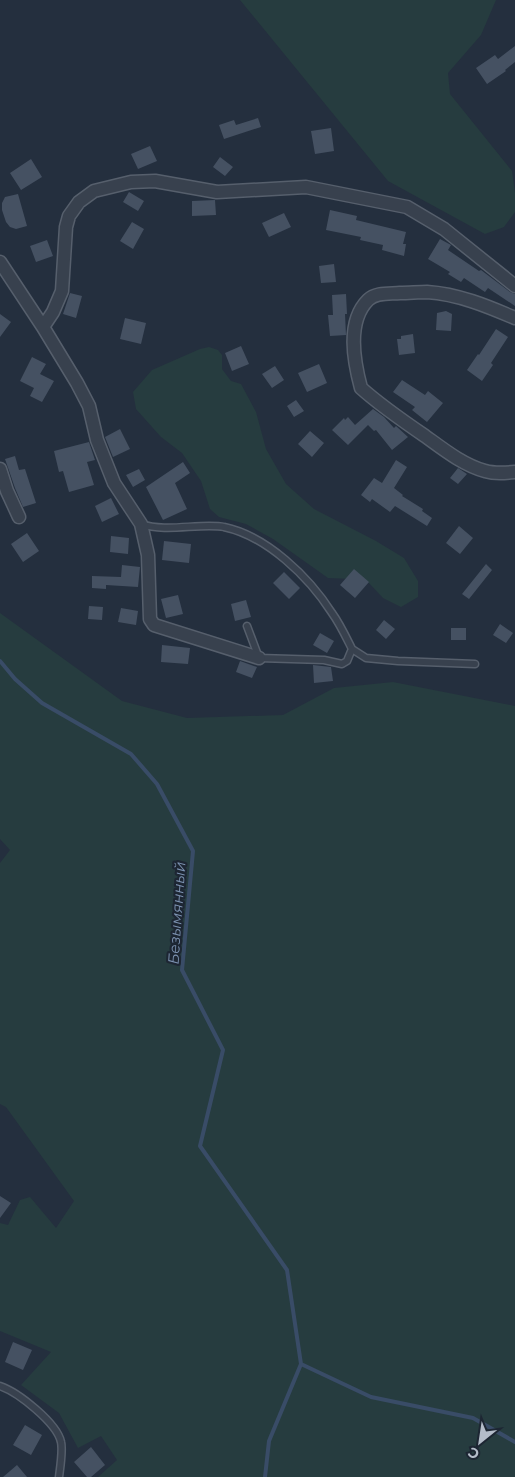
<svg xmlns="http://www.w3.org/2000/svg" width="515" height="1477" font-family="Montserrat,sans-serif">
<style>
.green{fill:#263c3f}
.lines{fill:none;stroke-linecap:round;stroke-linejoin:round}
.stream{stroke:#394c67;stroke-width:4}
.building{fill:#455162}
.service-casing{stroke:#565f6c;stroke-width:9}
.minor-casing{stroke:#565f6c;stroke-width:15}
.service{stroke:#38414e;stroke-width:6}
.minor{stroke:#38414e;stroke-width:12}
.labels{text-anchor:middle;stroke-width:4.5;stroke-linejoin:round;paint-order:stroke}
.water-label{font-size:15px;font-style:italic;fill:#7c92b1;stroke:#1d2633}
</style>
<rect width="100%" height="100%" fill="#242f3e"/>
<path class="green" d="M240,0H496L481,35L448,73L450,94L512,171L515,193V212L504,227L485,234L388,181Z
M209,347L218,350L222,355V369L231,381L241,384L256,412L266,449L286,484L314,509L376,541L404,558L418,581V597L401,607L383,598L368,582L352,579L328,578L273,539L246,524L219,517L210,509L201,481L182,453L161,437L136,409L133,392L152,370L200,349Z
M0,613L122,701L187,718L283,715L334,688L393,682L515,706V1477H98L117,1460L101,1436L78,1448L59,1413L21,1385L51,1352L0,1331V1223L8,1225L20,1200L30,1197L56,1228L74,1201L6,1107L0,1104V863L10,850L0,839Z"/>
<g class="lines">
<path class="stream" d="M0,661L15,679L42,703L131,754L157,784L193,851L182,970L223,1050L200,1146L287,1270L301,1364L269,1441L265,1477
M301,1364L371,1397L473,1418L515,1442"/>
</g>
<path class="building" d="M515,46V62L505,70L506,71L487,84L476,68L495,55L498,59Z
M258,118L261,127L224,139L219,125L234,120L236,125Z
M331,128L334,151L315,154L311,131Z
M150,146L157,161L138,169L131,154Z
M220,157L233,167L225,176L213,167Z
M31,159L42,177L21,190L10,173Z
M129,192L144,201L138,211L123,202Z
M18,194L27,226L16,229L10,227L6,222L2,210V203L5,197Z
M215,200L216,215L192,216V201Z
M330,210L357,216L356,220L406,232L403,244H406L404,256L382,250L383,245L360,240L361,237L326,230Z
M284,213L291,227L269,237L262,223Z
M132,222L144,229L133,249L120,241Z
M440,239L451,245L448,250L479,271L481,270L510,292L515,294V306L488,288L485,292L464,278L461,282L448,274L450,272L428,259Z
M47,240L53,256L36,262L30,246Z
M334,264L336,282L321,283L319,266Z
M70,293L82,296L76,318L63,314Z
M346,294L347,314H345L346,335L330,336L328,315H333L332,295Z
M446,311L452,314L451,331L436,330L437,313Z
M0,314L11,322L0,337Z
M125,318L146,323L141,344L120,339Z
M496,329L508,337L491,363L493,365L482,381L467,370L478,354L479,355Z
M413,334L415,353L399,355L397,339H401V336Z
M241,346L249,364L232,371L225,353Z
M32,357L46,364L40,374L54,381L42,402L30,396L34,388L20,381Z
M319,364L327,383L307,392L298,373Z
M275,366L284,380L272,388L262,374Z
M402,380L425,395L428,391L443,403L427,422L412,410L415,407L393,392Z
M296,400L304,411L294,417L287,406Z
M373,409L384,417L394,428L396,426L408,437L392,450L376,430L374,431L368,425L348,445L332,430L344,418L345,420L348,417L355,425Z
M120,429L130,449L113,457L105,437Z
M310,431L324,443L312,457L298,444Z
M89,442L95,460L87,462L94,485L69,492L63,471L59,472L54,451Z
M15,456L19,470L25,469L36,503L23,507L15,488L5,459Z
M396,460L407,467L394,488L403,495L402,496L423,509L422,511L432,518L427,526L395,506L390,512L372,499L370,502L361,495L374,478L382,483Z
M183,462L190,473L175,483L187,509L163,520L146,487Z
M458,468L467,474L458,484L450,478Z
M139,469L145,480L133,487L126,475Z
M111,498L119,514L102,522L95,506Z
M459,526L473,538L460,554L446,543Z
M27,533L39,551L23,562L11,544Z
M111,536L129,538L128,554L110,552Z
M164,541L191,544L189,563L162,560Z
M486,564L492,570L469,599L462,594Z
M122,565L140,567L138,587L106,585V589L92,588V576L121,577Z
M354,569L369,582L355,598L340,585Z
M284,572L300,588L289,599L273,583Z
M178,595L183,614L166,618L161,599Z
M246,600L251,617L235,621L231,604Z
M89,606L103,607L102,620L88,619Z
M121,608L138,611L136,625L118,622Z
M384,620L395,629L386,639L376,630Z
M500,624L513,633L506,643L493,635Z
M451,628H466V640H451Z
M320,633L334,641L327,653L313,645Z
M162,645L190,648L188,664L161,662Z
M240,661L257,667L252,678L236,672Z
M313,665L331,667L333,681L314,683Z
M0,1196L11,1203L0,1218Z
M13,1342L32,1350L23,1370L5,1362Z
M25,1425L42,1435L31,1455L13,1445Z
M91,1447L105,1465L91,1477H87L74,1462Z
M17,1465L27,1477H3Z"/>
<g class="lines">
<g class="service-casing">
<path id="service" d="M141,524C162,531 186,526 209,526C214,526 220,526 224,527C267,536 309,577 332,613C340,624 346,637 352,649L347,661L342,664L324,660L259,658L247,626
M352,649L366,658L398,661L475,664
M0,1386C18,1392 57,1423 61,1442C63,1450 60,1469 59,1477"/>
</g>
<g class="minor-casing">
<path id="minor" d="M0,262L43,327L77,383L89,406L97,440L114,483L141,524L148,555L150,619L154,625L259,658
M515,318C487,306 458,294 427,292C418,292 409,293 400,293C390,294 376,292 368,300C346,322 354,362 361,388C381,406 403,421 425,436C443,449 463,465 485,471C495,474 505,473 515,472
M43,327L53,312L62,291L66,227L69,216L79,202L94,191L131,182L155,181L217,192L306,187L407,207L444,229L515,286
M0,469L7,491L19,517"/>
</g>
<use href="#service" class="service"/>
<use href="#minor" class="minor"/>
</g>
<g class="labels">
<g class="water-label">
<text transform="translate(177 913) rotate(-86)" y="5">Безымянный</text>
</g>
</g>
<g transform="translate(480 1442) rotate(210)" stroke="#1d2633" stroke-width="4" paint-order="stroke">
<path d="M0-4L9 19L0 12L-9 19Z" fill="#b4bcc9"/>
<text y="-8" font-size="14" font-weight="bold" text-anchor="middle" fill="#b4bcc9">С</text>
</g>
</svg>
